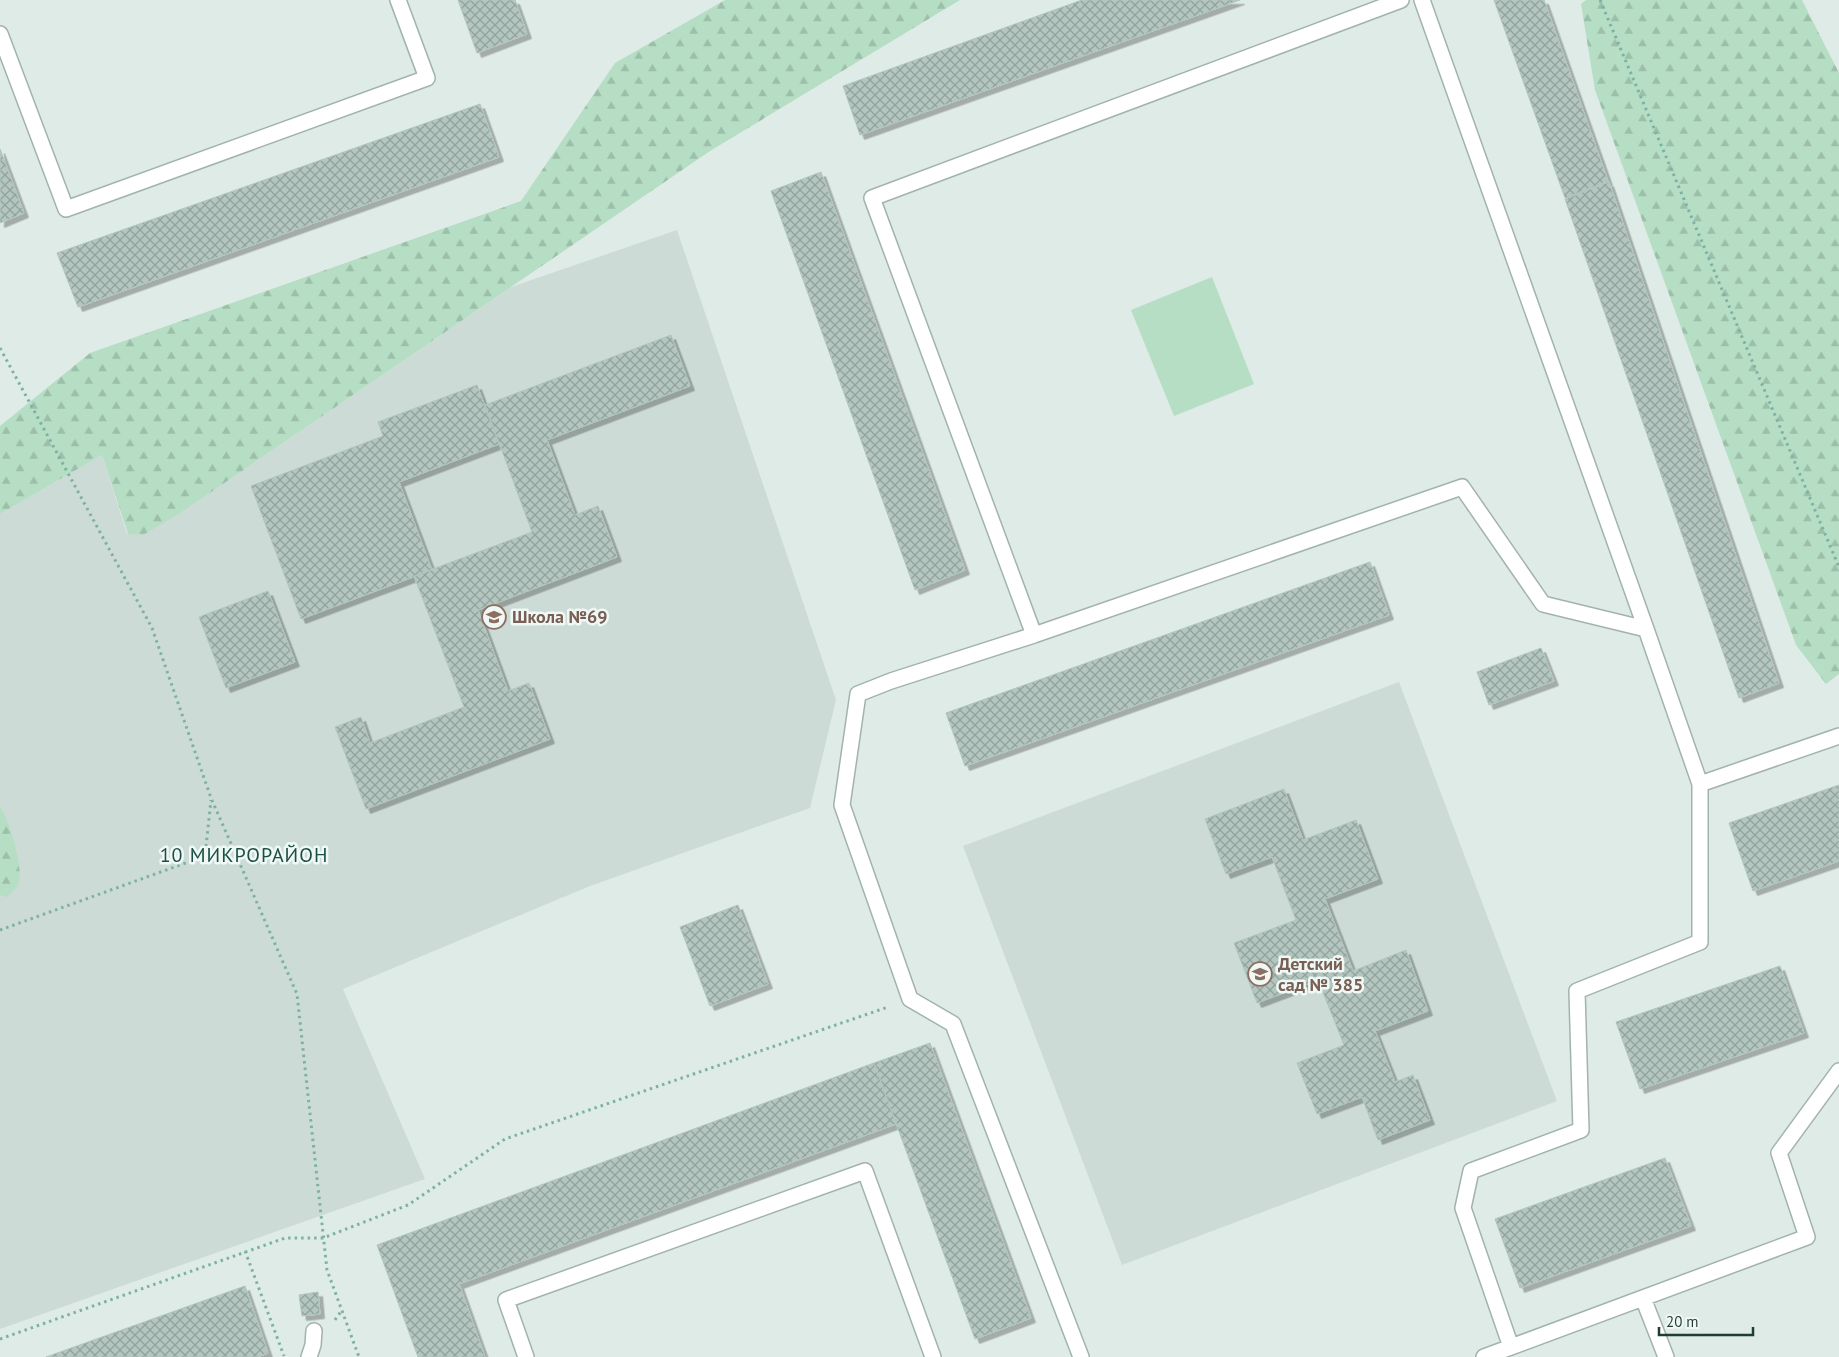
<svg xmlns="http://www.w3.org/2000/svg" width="1839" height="1357" font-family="'PT Sans',sans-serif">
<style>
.built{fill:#cddbd6}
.forest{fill:url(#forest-firs)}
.garden{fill:#b6dec4}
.building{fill:url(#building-cross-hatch);stroke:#b1c5be;filter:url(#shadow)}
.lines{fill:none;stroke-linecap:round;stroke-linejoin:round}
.service-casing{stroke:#a2b3ae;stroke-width:18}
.path{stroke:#7db1a5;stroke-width:3;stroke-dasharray:2.5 4;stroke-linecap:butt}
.service{stroke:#fff;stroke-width:15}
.labels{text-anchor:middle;stroke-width:5;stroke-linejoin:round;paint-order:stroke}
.education-label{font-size:18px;font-weight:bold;fill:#785e54;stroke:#eff8f4;text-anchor:start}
.quarter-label{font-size:20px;letter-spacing:1px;fill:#1a4f46;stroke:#eff8f4}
</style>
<defs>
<pattern id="forest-firs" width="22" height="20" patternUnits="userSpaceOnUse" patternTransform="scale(1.25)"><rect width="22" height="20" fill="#b6dec4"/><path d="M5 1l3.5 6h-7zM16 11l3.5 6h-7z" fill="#9cbfa9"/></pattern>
<pattern id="building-cross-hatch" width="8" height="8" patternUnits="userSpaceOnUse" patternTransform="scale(1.25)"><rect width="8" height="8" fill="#b4c6c0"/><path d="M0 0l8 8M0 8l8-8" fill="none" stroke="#92a29d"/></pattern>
<filter id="shadow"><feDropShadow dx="4.5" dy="4.5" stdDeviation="0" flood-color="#0004"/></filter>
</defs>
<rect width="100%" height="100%" fill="#dfebe7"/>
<path class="built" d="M677,230L836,700L810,808L590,886L343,989L425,1179L0,1329V514L102,455L127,534L182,512L511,287Z
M1399,682L1557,1101L1122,1265L963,846Z"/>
<path class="forest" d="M725,0H960L710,151L182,512L143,535L128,534L102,455L0,514V426L90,353L521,201L615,63Z
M1586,0H1802L1839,73V674L1826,684L1796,645L1595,90L1581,4Z
M0,806C9,820 25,870 18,885C16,889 10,893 7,897L0,895Z"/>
<path class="garden" d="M1212,277L1254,384L1174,416L1131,310Z"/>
<path class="building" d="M458,0H515L527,34L477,53Z
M1082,0H1240L860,135L843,86Z
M1494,0H1544L1608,181L1565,198Z
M480,104L499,157L78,307L57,253Z
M0,149L24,213L0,223Z
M821,172L965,570L915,590L771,191Z
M1609,182L1779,683L1739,698L1565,199Z
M671,335L690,386L547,440L575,515L598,506L617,557L478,610L508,691L529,683L550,739L366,809L335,727L361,717L370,743L464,707L414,576L532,532L485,405Z
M477,385L499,444L399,482L432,570L301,619L251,486L383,436L378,422Z
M1370,562L1389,615L965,766L946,713Z
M268,591L295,662L226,688L199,617Z
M1541,648L1554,681L1489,705L1477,672Z
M1839,785V861L1753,891L1729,823Z
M1284,789L1303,840L1356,820L1378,879L1325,899L1353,971L1406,950L1428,1011L1375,1031L1395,1082L1413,1075L1430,1120L1378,1140L1362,1097L1317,1114L1297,1063L1344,1045L1318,980L1257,1003L1234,943L1296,920L1272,857L1226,874L1205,819Z
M738,905L768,984L710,1006L680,927Z
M1780,966L1804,1033L1640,1089L1616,1022Z
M930,1043L1031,1318L975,1339L874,1063Z
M874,1063L896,1124L459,1284L485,1357H418L377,1245Z
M1665,1158L1691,1226L1520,1288L1495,1219Z
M245,1286L268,1353L257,1357H46Z
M318,1292L320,1314L302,1316L299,1295Z"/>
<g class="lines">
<g class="service-casing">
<path id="service" d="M1401,0L872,198L1034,635L1462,487L1543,604L1646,629
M1422,0L1646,629L1700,784L1839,736
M0,34L66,209L427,78L398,0
M1034,635L891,681L858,694L842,805L910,999L953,1024L1081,1357
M1643,1298L1666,1357
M1511,1347L1463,1208L1471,1171L1581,1130L1577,991L1700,942V784
M309,1357L313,1345L314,1331
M526,1357L506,1300L865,1171L933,1357
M1484,1357L1807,1237L1779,1153L1839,1071"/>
</g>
<path class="path" d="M1600,0L1839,567
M0,348L152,628L211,798L297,994L327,1270L359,1357
M0,930L205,856L211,800
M245,1251L284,1356
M335,1320L342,1310
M0,1339L285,1238H323L408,1205L505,1139L888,1007"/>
<use href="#service" class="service"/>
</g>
<defs>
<g id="school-ring" transform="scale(1.25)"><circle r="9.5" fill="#eff8f4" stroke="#8d6e63" stroke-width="1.5"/><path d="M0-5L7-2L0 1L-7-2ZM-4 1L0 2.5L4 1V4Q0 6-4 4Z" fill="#8d6e63"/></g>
</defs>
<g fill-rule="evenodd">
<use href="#school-ring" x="494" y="617"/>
<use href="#school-ring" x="1260" y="974"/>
</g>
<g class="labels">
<g class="education-label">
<text x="512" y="623">Школа №69</text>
<text x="1278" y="970">Детский<tspan x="1278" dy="21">сад № 385</tspan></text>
</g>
<g class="quarter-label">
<text x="244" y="862">10 МИКРОРАЙОН</text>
</g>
</g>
<path d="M1659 1327v8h94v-8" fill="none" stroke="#1f3c36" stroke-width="2.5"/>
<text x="1666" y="1327" font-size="15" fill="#1f3c36" stroke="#eff8f4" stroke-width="4" paint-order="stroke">20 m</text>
</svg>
